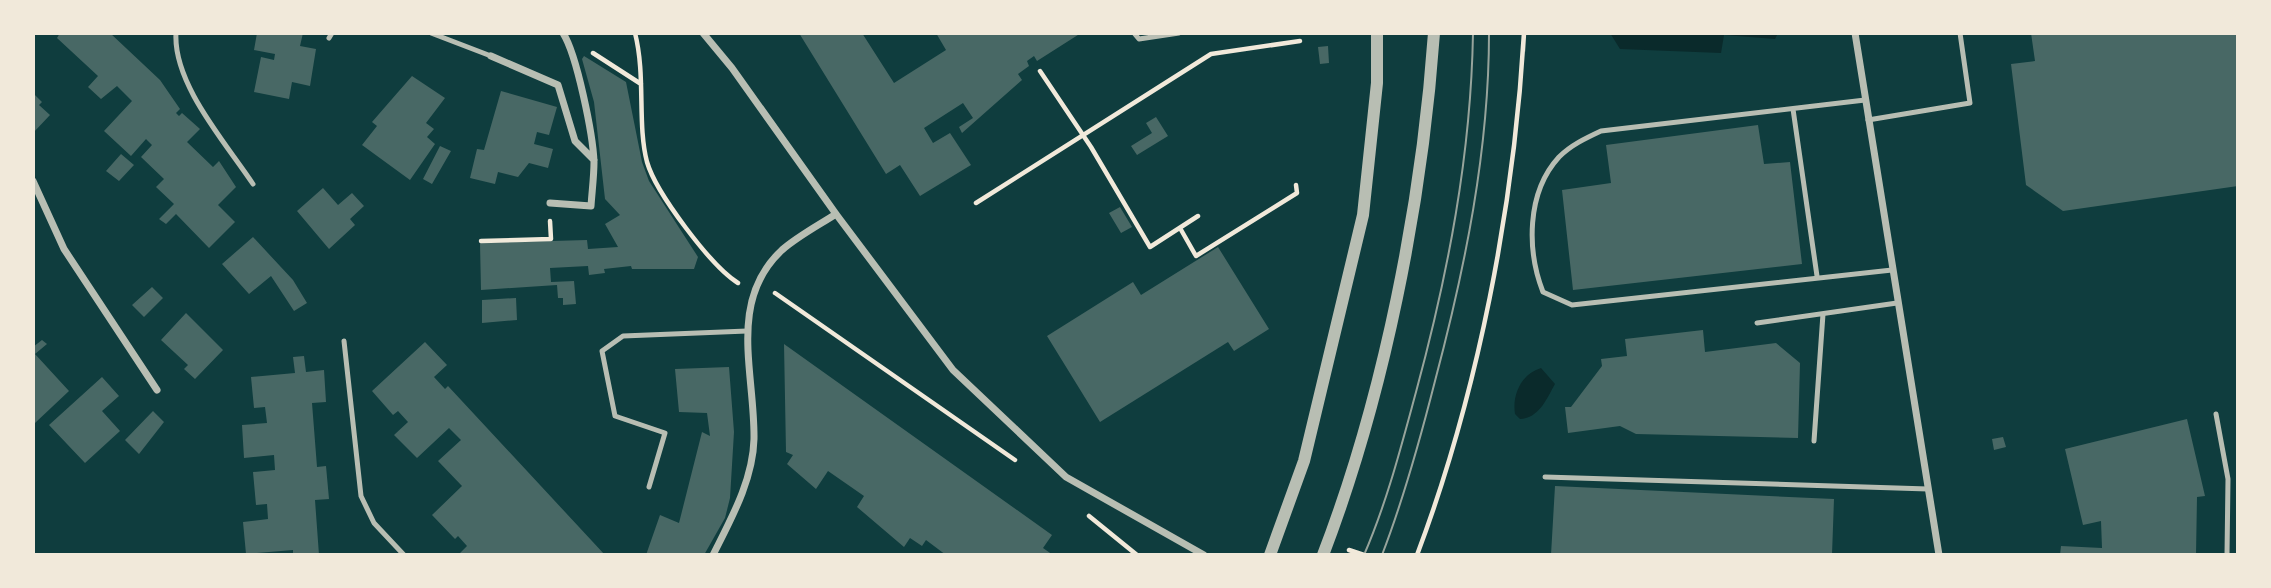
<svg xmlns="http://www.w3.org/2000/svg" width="2271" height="588" font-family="Cabin,sans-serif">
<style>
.water{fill:#0a2a2b}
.building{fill:#486865}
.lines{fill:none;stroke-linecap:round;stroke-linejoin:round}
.path{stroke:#f1e9da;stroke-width:4.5}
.service{stroke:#b8beb3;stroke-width:5}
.minor{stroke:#b8beb3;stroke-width:7}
.tertiary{stroke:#b8beb3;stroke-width:12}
.tram{stroke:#97a49c;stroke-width:2}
</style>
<rect width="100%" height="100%" fill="#0f3d3e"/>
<path class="water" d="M1610,33H1778L1775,39L1724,35L1721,53L1620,49Z
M1541,368L1555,384C1546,400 1539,418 1520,419L1515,414C1512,395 1521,374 1541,368Z"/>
<path class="building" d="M60,33H110L160,80L180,109L176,113L179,116L182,113L200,129L187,142L213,167L219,161L236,187L218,205L235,222L209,248L176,214L166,224L159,219L174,204L156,187L164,179L141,157L152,145L146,139L131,156L104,131L132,101L117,86L101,99L88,87L98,76L57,38Z
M257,33H303L300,46L316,49L310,86L292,82L289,99L254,92L261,57L274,60L275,54L254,50Z
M799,33H862L894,83L946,50L936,33H1081L1037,61L1034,56L1027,61L1029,66L1018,74L1022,80L962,133L959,127L973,118L963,103L924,128L933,143L950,133L971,165L920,196L900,165L886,174Z
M2031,33H2238V186L2063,211L2026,185L2011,64L2035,61Z
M1328,46L1329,63L1320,64L1318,47Z
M584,56L626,82L642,162L649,181L698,257L694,269H632L631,266L604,269L605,273L589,275L588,266L550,268L551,282L574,281L576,304L563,305V298H558L557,285L481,290L480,243L587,240L588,249L618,247L605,224L620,215L605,199L594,102L582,59Z
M412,76L445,98L426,123L434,129L427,137L435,144L410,180L362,145L377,126L372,122Z
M501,91L557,107L549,135L537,132L534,144L553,149L548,168L529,163L518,177L498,172L495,184L470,178L477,149L484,150Z
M33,93L42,102L39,105L50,115L33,133Z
M1156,117L1168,136L1137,155L1131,146L1152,133L1146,123Z
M1758,125L1764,164L1790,162L1802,264L1573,290L1562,190L1611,183L1606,145Z
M440,146L451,151L432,184L423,179Z
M121,154L134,165L119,181L106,171Z
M323,188L338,205L352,193L364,206L350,219L355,225L329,249L297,211Z
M1120,207L1132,227L1121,233L1109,213Z
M253,237L293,280L307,303L294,311L271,276L249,294L222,264Z
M1218,247L1269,329L1234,351L1228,342L1100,422L1047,336L1133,282L1141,295Z
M152,287L163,298L144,317L132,305Z
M516,298L517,320L482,323V300Z
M186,313L223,350L195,379L184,369L188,365L161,340Z
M1703,330L1705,352L1776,343L1800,363L1798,438L1636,434L1620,426L1568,433L1565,407H1571L1602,366L1601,359L1627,356L1625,339Z
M42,340L47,344L35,354L69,391L35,423L33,347Z
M425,342L447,365L434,377L445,389L448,386L605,555H458L467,546L458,536L455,539L432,515L462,486L438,461L461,440L449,428L417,458L394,435L408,422L398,411L393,415L372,391Z
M784,344L1052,535L1043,548L1053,555H946L926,540L922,546L910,538L904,547L857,507L864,496L828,471L816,489L787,464L793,455L786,452Z
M304,356L306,372L324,370L326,402L312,403L317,467L326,466L329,499L315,500L319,555H293V550L246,554L243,522L268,519L267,504L256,505L253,472L275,470L274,455L244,458L242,425L267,423L265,407L254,408L251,377L295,373L293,357Z
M729,367L734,432L730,498L725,518L704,555H646L660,515L679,523L702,432L710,436L707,413L679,412L675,369Z
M102,377L119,396L102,411L120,431L85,463L49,425Z
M153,411L164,422L139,454L125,440Z
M2187,419L2205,496L2197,497L2196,555H2060L2061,546L2102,548L2101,521L2083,525L2065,449Z
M2003,437L2006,447L1994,450L1992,439Z
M1555,486L1834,499L1832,555H1551Z"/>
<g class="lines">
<path class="path" d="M635,33C646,76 637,124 647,162C656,193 711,266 738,283
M593,53L641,84
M1040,71L1091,147L1150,247L1198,216
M976,203L1211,54L1300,41
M1180,228L1196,256L1297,193L1296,185
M481,241L551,239L550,221
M775,293L1015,460
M1089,516L1137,555
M1349,550L1364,555
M1417,555C1478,393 1514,206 1524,33"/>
<path class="service" d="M176,33C173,84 226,143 253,184
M431,33L491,56
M1134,33L1139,39L1179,33
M329,38L332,33
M1865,100L1601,131C1586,138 1571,145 1559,157C1526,193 1527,251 1543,292L1572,305L1892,270
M1793,109L1817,276
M1868,120L1970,103L1960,33
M1757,323L1897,303
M344,341L361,496L374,523L404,555
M2216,414L2228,479L2227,555
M1814,441L1823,314
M1545,477L1928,489
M649,487L665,433L615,416L602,351L623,336L747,331"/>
<path class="minor" d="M703,33L732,68L836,214L953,370L1066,477L1204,555
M1855,33L1939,555
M491,56L558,85L575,141L594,160
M33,181L64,249L157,390
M550,203L591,206C592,191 594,176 594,162C593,135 577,55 563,33
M713,555C731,519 753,480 754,439C755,373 727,301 782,250C798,236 819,225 836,214"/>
<path class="tertiary" d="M1270,555L1304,461L1363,215L1377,83V33
M1323,555C1384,396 1422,203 1434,33"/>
<path class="tram" d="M1364,555C1387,502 1401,447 1416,392C1448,274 1471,155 1473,33
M1382,555C1404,498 1420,440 1435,381C1465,268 1489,151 1489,33"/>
</g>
<rect width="2271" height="588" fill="none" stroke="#f1e9da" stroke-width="70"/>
</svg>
